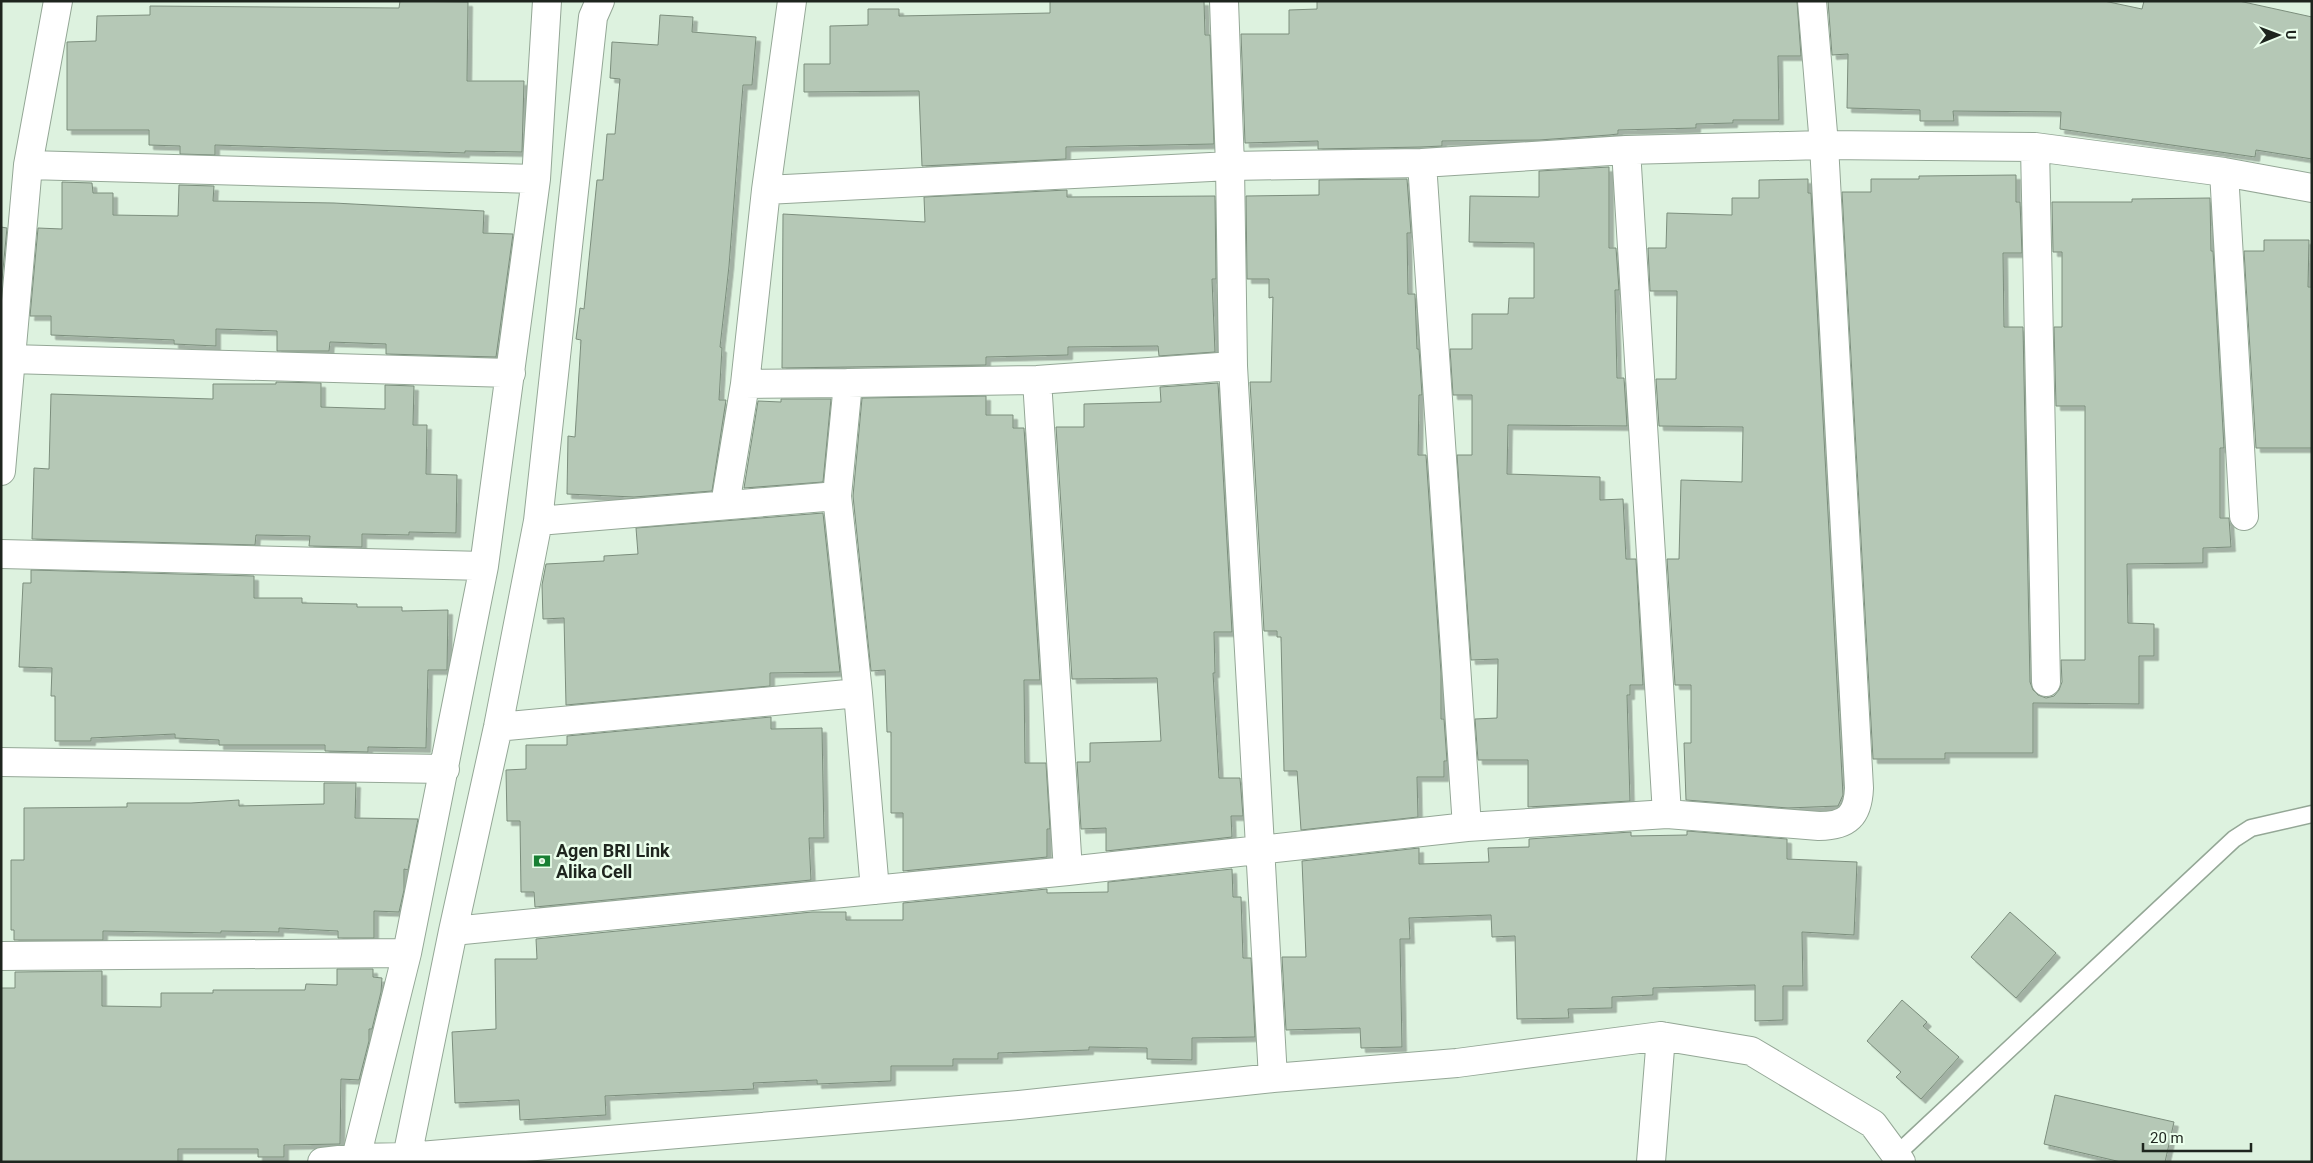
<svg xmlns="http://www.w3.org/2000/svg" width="2313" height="1163" font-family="Roboto,sans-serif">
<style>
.building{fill:#b5c8b6;stroke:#7c8e7d;filter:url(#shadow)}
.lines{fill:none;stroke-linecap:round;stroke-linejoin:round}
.lane-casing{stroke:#94a796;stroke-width:19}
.street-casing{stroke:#94a796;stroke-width:30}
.lane{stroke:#fff;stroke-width:16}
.street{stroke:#fff;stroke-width:28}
.labels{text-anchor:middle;stroke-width:5;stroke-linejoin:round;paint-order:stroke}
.poi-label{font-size:18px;font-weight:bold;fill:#1e251e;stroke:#ebffec;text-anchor:start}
</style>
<defs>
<filter id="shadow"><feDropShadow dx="4.5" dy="4.5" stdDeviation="0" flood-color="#0004"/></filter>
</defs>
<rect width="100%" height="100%" fill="#ddf2df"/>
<path class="building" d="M400,1L468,2L467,81H524L522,152L465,151V153L215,145V155L180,154V146L149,145V130H67V42L96,41L97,16L150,15V6L399,8Z
M1050,1H1204L1205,35H1210L1214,144L1066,147V159L922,166L919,91L804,92V64H830V26L868,25V9H899V16L1050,13Z
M1317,1H1797L1801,56H1778L1779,120H1733V123L1696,124V128L1618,130V134L1609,135L1539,140L1442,141V146L1421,147L1318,149V141L1245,143L1241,34H1289V10L1317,9Z
M1828,1H2104L2142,9L2144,1H2239L2312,17V159L2256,150L2255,157L2060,129L2061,112L1953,111L1954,121H1920V110L1847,108L1848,54L1832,55Z
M660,15L693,17L692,32L756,37L752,85H743L729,266L720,347L722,348L719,400H726L712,491L634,497L567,494L568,436L575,437L581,340L576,339L580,308L584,309L597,180H603L607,134H615L620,79L610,78L612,42L658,45Z
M1609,167V248H1616L1619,290H1615L1617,378H1624L1627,426L1508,425L1507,474L1600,477V500L1623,499L1626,559H1636L1643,685H1630V695H1627L1630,801L1528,807V760H1478L1475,719L1497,718L1498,659L1471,660L1457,455H1472V395H1453L1450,349H1472V314H1508L1509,298H1534V243L1469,242L1470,196L1539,197V171Z
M2016,175V202H2020L2022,253H2003L2004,327H2023L2030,682L2033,690L2038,695L2046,698L2054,696L2059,690L2062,682L2061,660H2085V406H2056L2054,327H2062V252H2053L2052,202H2132V199L2210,198L2211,251H2213L2224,448H2220V518H2229L2231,547L2203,548V563L2127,564L2128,623L2154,624V656H2139V704L2033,703V753H1945V759H1873L1842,192H1871V179H1919V176Z
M1407,179L1411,233H1407L1408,294H1415L1417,349H1419L1422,395H1419L1418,455H1426L1441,673V719H1444L1447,761H1444V777H1417L1418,817L1301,830L1297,771H1284L1281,637H1277V631H1264L1250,382H1271L1273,297L1269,298V279H1247L1246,196L1319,195V180Z
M1808,179V193H1811L1843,795L1838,806L1788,808L1686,800L1684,743H1691V685H1675L1667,559H1679L1681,480L1742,482L1743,427L1659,426L1656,379H1676L1677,291H1650L1648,248H1666L1667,213L1732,215V198H1759V180Z
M62,182L92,183L93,193H113V215L178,216L179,185L214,186L213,201L334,203L484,211L483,233L513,234L496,357L386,354V344L330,342L329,351H277V331L216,329V346L174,344V340L51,335V316H30L38,228L62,229Z
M1067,190V197L1215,196L1216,279H1212L1215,352L1159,356L1158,346L1068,347V355L986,357V365L782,368L783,214L925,222L924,197Z
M1,227L7,228L1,290Z
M2264,240H2309L2308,287H2312V448H2256L2244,251H2264Z
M276,382L321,383V407L385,409V385L414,386L413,425H427L426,474L457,475L456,533L409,532V535L362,534V547L309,546L310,536L256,535L255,545L32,539L34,468L49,469L51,394L213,399V384H276Z
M1218,383L1232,632H1214L1215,673H1213L1219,778H1240L1243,816H1231L1232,837L1106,851V828L1081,829L1077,762H1090V743L1161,741L1157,678L1072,679L1056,427H1084V404L1161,402L1160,387Z
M986,396V415H1013V428H1024L1040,680H1024L1025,763H1046L1050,829H1047V857L903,871V813H891V732H887L885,670L871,671L853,496L862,398Z
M781,399H831L823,482L744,488L758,401L781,402Z
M823,513L840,672L770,673V686L566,705L564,618L543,619L542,585L546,564L604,561V556L638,554L636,528Z
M31,570L254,576V598H302V603L357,604V607H402V611L448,610L447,670H428L426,748L368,747V752L325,751V745H219V740L175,738V734L91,738V741H55V696H51L52,668L19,667L23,583H31Z
M771,717V729L822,728L824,838H809L811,880L535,907L534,892H521L520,821H507L506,770L526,769V745H567V736Z
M324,783H356L355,818L418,819L408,870L404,869V890L399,912L374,911V938H338V931L279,928V932L221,931V933L103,931V940H14V930H11V860H24V808L127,807V803H191L239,800V806L324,804Z
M1687,831L1787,839V859L1857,862L1854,935L1802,932L1803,986H1783V1020L1755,1021V985L1653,988V995L1612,997V1008L1568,1009L1569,1018L1517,1019L1515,936L1492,937L1491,915L1409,918L1410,939H1400L1402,1047L1361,1048L1360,1028L1286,1030L1282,957H1306L1302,861L1419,848V864L1489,862L1488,848L1529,847V839L1631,832V836L1687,835Z
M1232,869L1233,897H1241L1243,958H1251L1255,1037L1192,1038V1060L1147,1059V1048L1089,1047V1050L998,1053V1059H953V1066H891V1081L817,1084V1080L753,1083L754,1089L605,1096L606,1115L520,1120L519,1100L455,1103L452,1032L496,1029L495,959H537L536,939L812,912H846V920H903V903L1047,889V893L1108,892V882Z
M2010,912L2056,953L2016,998L1971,957Z
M337,969H373V977L382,978L381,992L372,1029H369V1041L359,1080L341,1079L340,1144L284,1145V1157H258V1149H178V1162H1V988H15V972L102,971V1006L161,1007V993H213V990H305L306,984L337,985Z
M1902,1000L1927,1022L1923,1026L1959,1057L1921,1099L1896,1077L1901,1072L1867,1041Z
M2055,1095L2174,1122L2165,1162H2121L2044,1144Z"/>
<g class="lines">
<g class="lane-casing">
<path id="lane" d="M1896,1155L2234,839L2251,828L2312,814"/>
</g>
<g class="street-casing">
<path id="street" d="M792,1L766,190L745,384L848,383L837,496L858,693L875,890
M1224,1L1230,166L1233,366L1273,1078
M2035,147L2046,682
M1626,150L1667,814
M1422,163L1467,827
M28,165L536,179
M2224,172L2244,516
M766,190L1230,166L1422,163L1626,150L1824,145L2035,147L2224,172L2312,188
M10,359L511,373
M1037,380L1068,871
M848,383L1037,380L1233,366
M1,471L28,165L58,1
M725,505L745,384
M538,521L837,496
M1,554L484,566
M498,727L858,693
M1,762L445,769
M453,931L1068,871L1467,827L1667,814L1819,826C1848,826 1858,815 1859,788L1824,145L1812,1
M1,956L407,953
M356,1158L407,953L484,566L536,179L547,1
M322,1162L356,1158L408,1157L1019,1105L1273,1078L1457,1063L1661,1036L1751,1051L1873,1124L1901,1162
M406,1162L453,931L498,727L538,521L593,17L600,1
M1651,1162L1661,1036"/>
</g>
<use href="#lane" class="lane"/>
<use href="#street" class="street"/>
</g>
<defs>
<g id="bank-bare" transform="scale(1.35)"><path d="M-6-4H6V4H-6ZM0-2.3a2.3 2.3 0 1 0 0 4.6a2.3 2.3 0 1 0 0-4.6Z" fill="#187f33" stroke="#ebffec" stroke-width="2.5" paint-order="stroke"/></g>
</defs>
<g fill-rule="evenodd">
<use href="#bank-bare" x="542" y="861"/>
</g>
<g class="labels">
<g class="poi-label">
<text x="556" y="857">Agen BRI Link<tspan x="556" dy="21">Alika Cell</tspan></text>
</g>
</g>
<rect width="2313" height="1163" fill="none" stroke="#1e251e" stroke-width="5"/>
<g transform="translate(2278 35) rotate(89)" stroke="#ebffec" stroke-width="4" paint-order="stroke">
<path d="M0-4L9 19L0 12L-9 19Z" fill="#1e251e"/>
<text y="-8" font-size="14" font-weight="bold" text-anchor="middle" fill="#1e251e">U</text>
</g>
<path d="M2143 1143v8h108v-8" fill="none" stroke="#1e251e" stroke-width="2.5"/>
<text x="2150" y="1143" font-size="15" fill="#1e251e" stroke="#ebffec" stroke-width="4" paint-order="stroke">20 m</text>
</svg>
